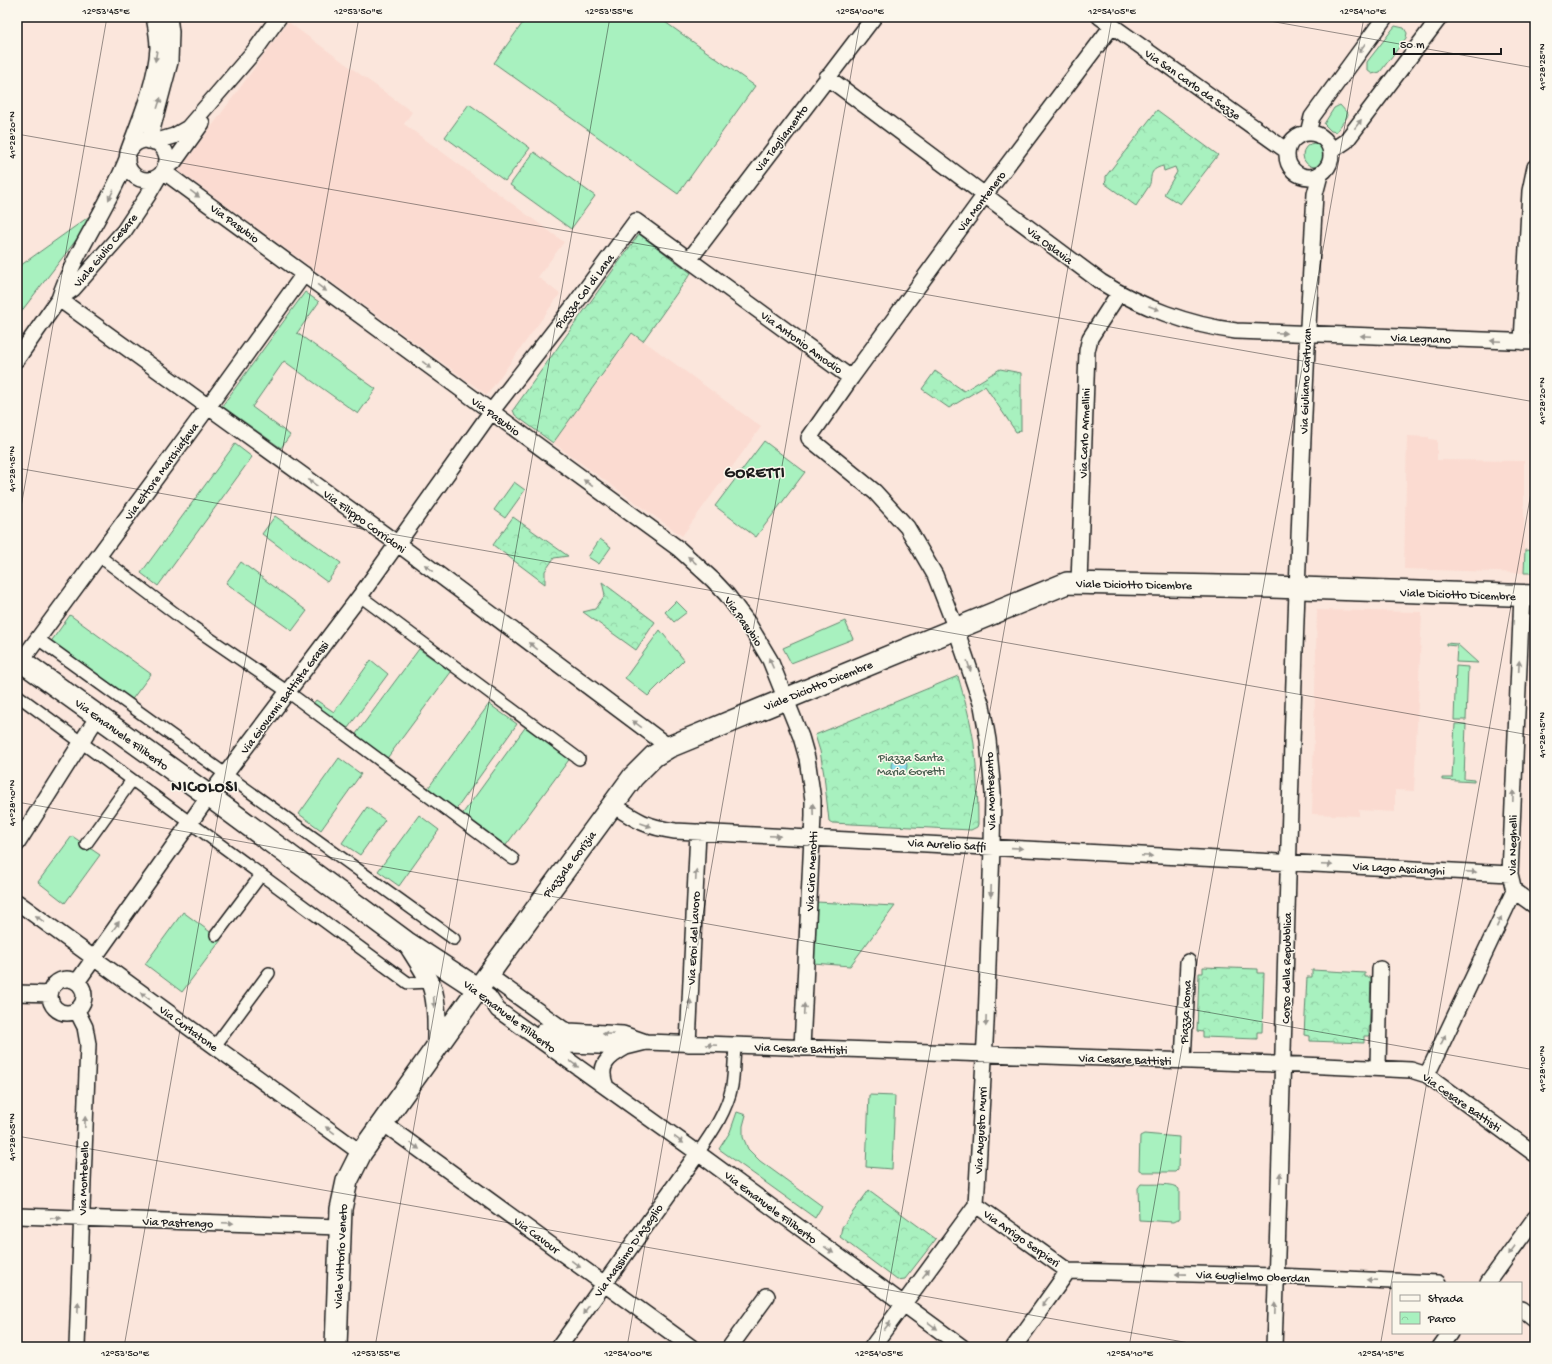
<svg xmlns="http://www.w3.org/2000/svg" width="1552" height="1364" font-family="'Gochi Hand',sans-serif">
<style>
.built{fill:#fbdbd1}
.grass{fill:#a8f1bf;stroke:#62866e}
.park{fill:url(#park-crowns);stroke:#62866e}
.water{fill:#8edeea;stroke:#609098}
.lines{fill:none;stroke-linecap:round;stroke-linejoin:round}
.pedestrian-casing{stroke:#1c1c1c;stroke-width:14}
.minor-casing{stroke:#1c1c1c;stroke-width:18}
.tertiary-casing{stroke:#1c1c1c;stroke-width:21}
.secondary-casing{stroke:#1c1c1c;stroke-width:24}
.pedestrian{stroke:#fbf7ec;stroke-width:11}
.minor{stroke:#fbf7ec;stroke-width:15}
.tertiary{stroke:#fbf7ec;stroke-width:18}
.secondary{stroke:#fbf7ec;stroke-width:21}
.oneway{fill:#97948e}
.ticks{fill:none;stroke:#1c1c1c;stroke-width:1;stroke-opacity:0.45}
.labels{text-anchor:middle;stroke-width:3;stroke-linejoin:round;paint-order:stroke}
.street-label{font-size:12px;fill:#1c1c1c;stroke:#fbf7ec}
.park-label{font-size:12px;fill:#465c4d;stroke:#fbf7ec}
.district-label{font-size:16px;font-weight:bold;letter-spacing:1px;fill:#1c1c1c;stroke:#fbf7ec}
.neatline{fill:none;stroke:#1c1c1c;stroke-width:1.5}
.ticks-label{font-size:10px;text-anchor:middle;fill:#1c1c1c}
</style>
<defs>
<pattern id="park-crowns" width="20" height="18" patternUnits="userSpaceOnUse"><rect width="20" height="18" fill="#a8f1bf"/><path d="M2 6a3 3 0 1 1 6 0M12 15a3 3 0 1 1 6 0" fill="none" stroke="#90cea4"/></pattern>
</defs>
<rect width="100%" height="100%" fill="#fbe6dc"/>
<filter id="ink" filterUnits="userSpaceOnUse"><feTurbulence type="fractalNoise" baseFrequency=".025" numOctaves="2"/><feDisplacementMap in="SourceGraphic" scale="8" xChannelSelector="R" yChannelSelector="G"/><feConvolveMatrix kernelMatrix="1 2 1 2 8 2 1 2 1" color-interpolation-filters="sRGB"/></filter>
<g filter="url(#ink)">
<path class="built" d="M288,22L412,112L404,124L564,242L538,277L560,294L487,395L179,171Z
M633,333L761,427L682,536L553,443Z
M1407,436L1429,437V439L1437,440V460L1524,461V573L1404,569Z
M1317,610L1422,612L1414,791L1395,790V812L1359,810V816L1312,814Z"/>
<path class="grass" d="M527,17H658L755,86L678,194L494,63Z
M1395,26L1404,28L1407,33L1406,38L1380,72L1372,74L1367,70V62Z
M469,104L530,148L505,181L445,137Z
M1340,105L1348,114L1347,117L1336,132L1331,131L1324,124L1334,108Z
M1303 155a12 12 0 1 1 24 0a12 12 0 1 1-24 0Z
M534,152L595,196L571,229L510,185Z
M94,213L96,214L17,317V268Z
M305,292L319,302L297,333L376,389L358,414L284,361L252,407L290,435L281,448L222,406Z
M764,441L805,472L756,537L715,506Z
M235,444L252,457L158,586L141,573Z
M514,482L525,490L505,518L494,510Z
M275,516L341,563L327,582L262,534Z
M600,539L611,547L599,564L588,557Z
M1525,550L1535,551V573H1524Z
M241,562L307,611L292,631L226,583Z
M676,601L687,612L674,622L665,612Z
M70,615L151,674L130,702L50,643Z
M845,621L853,639L791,663L783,648Z
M660,630L684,660L648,696L625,678Z
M1446,643L1457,644L1478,663L1456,662L1457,646L1446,645Z
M419,649L451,672L385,761L353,738Z
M371,660L388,674L345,732L311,706L316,700L334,712Z
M1456,666L1468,667L1466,720H1454Z
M489,704L517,724L455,811L426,791Z
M1455,724H1466L1464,779L1474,780V782L1442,780V778H1452Z
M527,725L571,757L504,848L461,816Z
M339,758L361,774L321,830L299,814Z
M367,807L385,820L360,855L342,843Z
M419,815L439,830L399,886L378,871Z
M72,836L100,855L65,903L38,882Z
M816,902L895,906L850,966L813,963Z
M183,912L221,940L182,992L145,964Z
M869,1095L895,1096L892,1169L866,1167Z
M737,1112L746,1115L743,1126V1137L748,1149L760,1161L822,1206L815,1218L719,1149L730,1132Z
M1144,1134L1179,1137L1178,1169L1175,1172H1143L1139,1170L1140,1136Z
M1141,1184C1150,1185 1174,1182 1179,1189V1219L1173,1222L1139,1220L1138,1188Z"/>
<path class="park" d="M1157,110L1218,155L1180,204L1164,194L1177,172L1175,167L1164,171L1163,166C1147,170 1153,178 1149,186C1145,193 1140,199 1136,206L1104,183L1106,181V176Z
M639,234L691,273L643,341L632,333L553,443L515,415L513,410Z
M1000,369L1021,373V431L1016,432L985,386L949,408L922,389L935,371L964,391Z
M513,517L568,556L554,558L545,571V584L493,545Z
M602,582L655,622L636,650L583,612L595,609L605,595Z
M958,676C964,698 971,721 974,744C977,771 978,798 978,824L977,827L971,830L832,823L829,821L824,775L820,751L815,735Z
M1203,967L1258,969V973H1264L1262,1032H1257V1039L1203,1037V1032L1197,1031L1199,973H1203Z
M1312,970L1365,973V977H1371L1369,1036H1364V1043L1310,1041V1036L1304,1035L1307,977H1312Z
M869,1190L936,1239L905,1279L897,1280L840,1237L842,1227Z"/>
<path class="water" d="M891 766a8 8 0 1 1 16 0a8 8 0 1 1-16 0Z"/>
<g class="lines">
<g class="pedestrian-casing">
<path id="pedestrian" d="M99,556L193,627L288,692L513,859
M360,596L579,759
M38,639L454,939
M17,695L408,983L430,982
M86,844L132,780
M216,935L261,875
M215,1046L269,973
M698,1153C712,1133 727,1111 732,1086C734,1073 734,1059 735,1046"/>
</g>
<g class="minor-casing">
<path id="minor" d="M1100,17L1287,151
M827,77L1101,282C1141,307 1189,325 1236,331L1535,342
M1287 155a22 22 0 1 1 44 0a22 22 0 1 1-44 0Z
M1308,133L1312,117L1385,17
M127 160a20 20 0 1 1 40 0a20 20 0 1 1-40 0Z
M149,141L170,62L171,32L169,17
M154,142L174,136L188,128L256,49L279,17
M1331,151L1346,141L1440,17
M128,152C140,119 156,83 158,48C158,38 156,27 154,17
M165,166L174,162L202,123
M163,171L679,549L713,580L727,595L748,623L770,660L801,737L807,758L813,800V816L802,1048
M689,260L874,17
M59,299L398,544L669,747
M59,299C75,250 108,208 127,159
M1522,342L1530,191L1535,167
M17,359L59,299L73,289L124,231L148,195L159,176
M851,378L984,196L1112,26
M1079,583L1087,351L1090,338L1119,293
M17,667L208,407L304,274
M613,805C636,820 646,827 675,831L1510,874
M17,844L98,716
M1514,891L1535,906
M17,902L361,1153
M488,975L563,1029L569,1031L623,1034L646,1042L1303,1065L1411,1070L1427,1075L1535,1154
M50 996a17 17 0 1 1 34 0a17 17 0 1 1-34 0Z
M77,982L209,796L360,596L491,412L575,304L636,221L851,378L809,438L875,492L907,527L935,575L956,629L982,706L988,740L993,793L992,847L986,1023L976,1205
M478,989L489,997L498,1010L698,1153L962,1347
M17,993L50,994
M77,1011L85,1027L88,1044L77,1347
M544,1030L560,1041L569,1045L626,1047L646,1042
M688,1044L698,832
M1183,1061L1188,962
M1378,1067L1380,969
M1427,1075L1514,891L1510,874L1522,596
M606,1087C597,1065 608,1057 626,1047
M383,1123L691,1347
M976,1205L1068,1271
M17,1216L340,1227
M1068,1271L1276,1276L1438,1283
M1488,1283L1535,1218
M1521,1309L1535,1320
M559,1347L698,1153
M730,1347L767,1296
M872,1347L976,1205
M1014,1347L1068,1271
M1274,1347C1287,963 1293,578 1315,194L1320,175
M1440,1347L1450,1333"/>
</g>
<g class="tertiary-casing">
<path id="tertiary" d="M406,942C414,955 423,968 430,982C438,999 437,1031 436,1050"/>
</g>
<g class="secondary-casing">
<path id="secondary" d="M17,658L209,796L406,942L478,989
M336,1347L341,1209L347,1181L361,1153L498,961L633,777L654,756L669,747L1067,583L1271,587L1535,596"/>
</g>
<use href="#pedestrian" class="pedestrian"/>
<use href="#minor" class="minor"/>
<use href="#tertiary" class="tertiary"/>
<use href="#secondary" class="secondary"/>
</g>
<defs><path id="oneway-solid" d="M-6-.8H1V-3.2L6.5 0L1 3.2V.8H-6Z"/></defs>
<g class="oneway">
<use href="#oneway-solid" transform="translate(1362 48) rotate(126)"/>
<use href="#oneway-solid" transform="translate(156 56) rotate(99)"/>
<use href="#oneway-solid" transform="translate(159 103) rotate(-72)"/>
<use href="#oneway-solid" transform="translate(1358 124) rotate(-53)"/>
<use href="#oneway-solid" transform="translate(195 194) rotate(36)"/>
<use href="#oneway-solid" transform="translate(111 195) rotate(117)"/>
<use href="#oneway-solid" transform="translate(322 288) rotate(36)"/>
<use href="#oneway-solid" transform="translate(1154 308) rotate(21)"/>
<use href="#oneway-solid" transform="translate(1281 333) rotate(2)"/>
<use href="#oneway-solid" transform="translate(1366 336) rotate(-178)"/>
<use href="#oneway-solid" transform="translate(1496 341) rotate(-178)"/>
<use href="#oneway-solid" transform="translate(427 365) rotate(37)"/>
<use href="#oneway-solid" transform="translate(313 483) rotate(-144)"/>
<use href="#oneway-solid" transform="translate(588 483) rotate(-144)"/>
<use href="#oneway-solid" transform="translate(692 560) rotate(-139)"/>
<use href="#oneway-solid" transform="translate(429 568) rotate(-143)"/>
<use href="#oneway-solid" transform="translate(533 646) rotate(-143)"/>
<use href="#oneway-solid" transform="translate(771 663) rotate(-114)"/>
<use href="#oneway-solid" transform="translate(969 666) rotate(72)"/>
<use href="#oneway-solid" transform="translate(1519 666) rotate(-87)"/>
<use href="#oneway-solid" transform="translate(637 724) rotate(-144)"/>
<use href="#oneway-solid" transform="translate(1513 796) rotate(-88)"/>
<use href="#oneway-solid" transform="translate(813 809) rotate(-92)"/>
<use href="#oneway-solid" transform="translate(646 825) rotate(19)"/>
<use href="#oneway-solid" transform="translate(775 836) rotate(3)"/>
<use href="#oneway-solid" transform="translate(1017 848) rotate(4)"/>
<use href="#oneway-solid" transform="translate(1147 856) rotate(3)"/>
<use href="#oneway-solid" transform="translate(1327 865) rotate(3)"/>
<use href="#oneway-solid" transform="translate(1471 872) rotate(3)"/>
<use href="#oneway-solid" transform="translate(696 875) rotate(-87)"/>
<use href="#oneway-solid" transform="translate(991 891) rotate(92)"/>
<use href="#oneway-solid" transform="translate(40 919) rotate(-143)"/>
<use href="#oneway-solid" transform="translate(1499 922) rotate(-65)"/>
<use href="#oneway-solid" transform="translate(116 926) rotate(-55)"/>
<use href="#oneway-solid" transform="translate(145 996) rotate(-144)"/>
<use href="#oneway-solid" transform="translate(434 1002) rotate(86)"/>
<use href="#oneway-solid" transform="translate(690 1005) rotate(-87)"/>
<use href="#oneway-solid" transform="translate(804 1009) rotate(-87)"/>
<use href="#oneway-solid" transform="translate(986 1021) rotate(92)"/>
<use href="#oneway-solid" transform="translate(608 1034) rotate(-177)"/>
<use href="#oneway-solid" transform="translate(1443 1040) rotate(-65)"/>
<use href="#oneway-solid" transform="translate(712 1045) rotate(-178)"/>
<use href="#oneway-solid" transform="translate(574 1064) rotate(36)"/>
<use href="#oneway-solid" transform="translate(85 1122) rotate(-88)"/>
<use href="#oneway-solid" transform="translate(330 1130) rotate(-144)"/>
<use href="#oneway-solid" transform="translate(679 1140) rotate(36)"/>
<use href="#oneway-solid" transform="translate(415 1146) rotate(36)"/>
<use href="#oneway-solid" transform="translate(1280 1178) rotate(-88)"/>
<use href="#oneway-solid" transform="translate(56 1218) rotate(2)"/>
<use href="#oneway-solid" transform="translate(228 1223) rotate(2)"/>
<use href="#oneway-solid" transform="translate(829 1250) rotate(36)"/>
<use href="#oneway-solid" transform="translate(1512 1250) rotate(126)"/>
<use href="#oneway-solid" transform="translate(576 1264) rotate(36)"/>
<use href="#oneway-solid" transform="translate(926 1273) rotate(-53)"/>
<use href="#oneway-solid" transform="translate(1181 1274) rotate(-179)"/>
<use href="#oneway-solid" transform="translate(1372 1280) rotate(-178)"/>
<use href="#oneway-solid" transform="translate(1045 1302) rotate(126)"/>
<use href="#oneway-solid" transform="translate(78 1308) rotate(-88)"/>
<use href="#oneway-solid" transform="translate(1275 1308) rotate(-88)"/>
<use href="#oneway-solid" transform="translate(586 1310) rotate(125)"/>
<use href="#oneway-solid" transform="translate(887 1326) rotate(-53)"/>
<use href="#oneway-solid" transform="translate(933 1326) rotate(36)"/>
</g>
</g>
<path class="ticks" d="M1247,17L1535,68M17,134L1535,402M17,468L1535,736M17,530L107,17M17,802L1535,1070M17,1136L1212,1347M124,1347L359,17M375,1347L610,17M627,1347L861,17M878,1347L1112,17M1129,1347L1364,17M1380,1347L1535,470"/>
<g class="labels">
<g class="street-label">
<text transform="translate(1193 84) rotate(35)" y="4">Via San Carlo da Sezze</text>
<text transform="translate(781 138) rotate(-53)" y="4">Via Tagliamento</text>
<text transform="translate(981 201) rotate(-53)" y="4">Via Montenero</text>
<text transform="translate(235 223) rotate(36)" y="4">Via Pasubio</text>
<text transform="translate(1050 245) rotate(37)" y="4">Via Oslavia</text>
<text transform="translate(105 250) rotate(-50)" y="4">Viale Giulio Cesare</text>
<text transform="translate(584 291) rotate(-53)" y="4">Piazza Col di Lana</text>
<text transform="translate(1421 338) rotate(2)" y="4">Via Legnano</text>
<text transform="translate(802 342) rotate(36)" y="4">Via Antonio Amodio</text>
<text transform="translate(1305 381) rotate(-88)" y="4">Via Giuliano Carturan</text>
<text transform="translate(496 416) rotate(36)" y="4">Via Pasubio</text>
<text transform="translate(1084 433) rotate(-88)" y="4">Via Carlo Armellini</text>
<text transform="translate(161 471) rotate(-54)" y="4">Via Ettore Marchiafava</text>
<text transform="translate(365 521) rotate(36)" y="4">Via Filippo Corridoni</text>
<text transform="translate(1134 584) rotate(1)" y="4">Viale Diciotto Dicembre</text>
<text transform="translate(1458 594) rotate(2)" y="4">Viale Diciotto Dicembre</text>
<text transform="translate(744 621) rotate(55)" y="4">Via Pasubio</text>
<text transform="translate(818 685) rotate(-22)" y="4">Viale Diciotto Dicembre</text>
<text transform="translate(284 697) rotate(-53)" y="4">Via Giovanni Battista Grassi</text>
<text transform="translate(122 734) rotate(36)" y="4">Via Emanuele Filiberto</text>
<text transform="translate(990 791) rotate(-92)" y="4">Via Montesanto</text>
<text transform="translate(947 844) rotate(3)" y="4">Via Aurelio Saffi</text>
<text transform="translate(1512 845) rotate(-89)" y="4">Via Neghelli</text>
<text transform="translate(569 864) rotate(-53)" y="4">Piazzale Gorizia</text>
<text transform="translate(1399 868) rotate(3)" y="4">Via Lago Ascianghi</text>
<text transform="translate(811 871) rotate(-87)" y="4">Via Ciro Menotti</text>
<text transform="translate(693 938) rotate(-87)" y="4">Via Eroi del Lavoro</text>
<text transform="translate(1286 968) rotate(-89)" y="4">Corso della Repubblica</text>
<text transform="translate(1185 1012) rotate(-87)" y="4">Piazza Roma</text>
<text transform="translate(510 1016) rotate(37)" y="4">Via Emanuele Filiberto</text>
<text transform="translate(189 1028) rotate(36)" y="4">Via Curtatone</text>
<text transform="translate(801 1048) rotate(2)" y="4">Via Cesare Battisti</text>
<text transform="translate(1125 1059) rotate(2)" y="4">Via Cesare Battisti</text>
<text transform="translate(1462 1102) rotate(35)" y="4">Via Cesare Battisti</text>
<text transform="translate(980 1130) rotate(-87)" y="4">Via Augusto Murri</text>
<text transform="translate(83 1178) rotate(-88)" y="4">Via Montebello</text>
<text transform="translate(771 1207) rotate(37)" y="4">Via Emanuele Filiberto</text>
<text transform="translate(178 1222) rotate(2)" y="4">Via Pastrengo</text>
<text transform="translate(537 1235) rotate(36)" y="4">Via Cavour</text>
<text transform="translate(1022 1238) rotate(35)" y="4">Via Arrigo Serpieri</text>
<text transform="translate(628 1250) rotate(-55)" y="4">Via Massimo D'Azeglio</text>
<text transform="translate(340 1256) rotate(-87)" y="4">Viale Vittorio Veneto</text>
<text transform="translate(1253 1276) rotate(2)" y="4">Via Guglielmo Oberdan</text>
</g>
<g class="park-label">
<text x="911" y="761">Piazza Santa<tspan x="911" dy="14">Maria Goretti</tspan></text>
</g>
<g class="district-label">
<text x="755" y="477">GORETTI</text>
<text x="205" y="791">NICOLOSI</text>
</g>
</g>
<rect width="1552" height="1364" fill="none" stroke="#fbf7ec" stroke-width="44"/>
<rect x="1392" y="1282" width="130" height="52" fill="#fbf7ec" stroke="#a29f99"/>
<rect x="1400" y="1295" width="20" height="6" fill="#fbf7ec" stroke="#a29f99"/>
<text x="1428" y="1302" font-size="12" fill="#1c1c1c">Strada</text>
<rect x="1400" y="1312" width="20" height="12" fill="url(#park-crowns)" stroke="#a29f99"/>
<text x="1428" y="1322" font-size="12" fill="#1c1c1c">Parco</text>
<path d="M1394 48v6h107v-6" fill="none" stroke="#1c1c1c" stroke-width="2"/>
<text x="1400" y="48" font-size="12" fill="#1c1c1c" stroke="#fbf7ec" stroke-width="3" paint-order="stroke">50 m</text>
<rect x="22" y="22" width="1508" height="1320" class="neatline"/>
<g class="ticks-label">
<text x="106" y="14">12°53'45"E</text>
<text x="358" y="14">12°53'50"E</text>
<text x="609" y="14">12°53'55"E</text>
<text x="860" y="14">12°54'00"E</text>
<text x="1112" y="14">12°54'05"E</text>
<text x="1363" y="14">12°54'10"E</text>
<text transform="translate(1541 67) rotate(-90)" y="4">41°28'25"N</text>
<text transform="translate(11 135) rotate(-90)" y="4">41°28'20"N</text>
<text transform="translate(1541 401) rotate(-90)" y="4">41°28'20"N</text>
<text transform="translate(11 469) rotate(-90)" y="4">41°28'15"N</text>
<text transform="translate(1541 735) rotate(-90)" y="4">41°28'15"N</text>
<text transform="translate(11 803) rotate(-90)" y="4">41°28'10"N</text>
<text transform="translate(1541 1069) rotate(-90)" y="4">41°28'10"N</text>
<text transform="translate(11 1137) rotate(-90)" y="4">41°28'05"N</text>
<text x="125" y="1356">12°53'50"E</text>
<text x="376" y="1356">12°53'55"E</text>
<text x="628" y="1356">12°54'00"E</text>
<text x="879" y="1356">12°54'05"E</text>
<text x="1130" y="1356">12°54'10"E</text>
<text x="1381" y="1356">12°54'15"E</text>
</g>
</svg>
